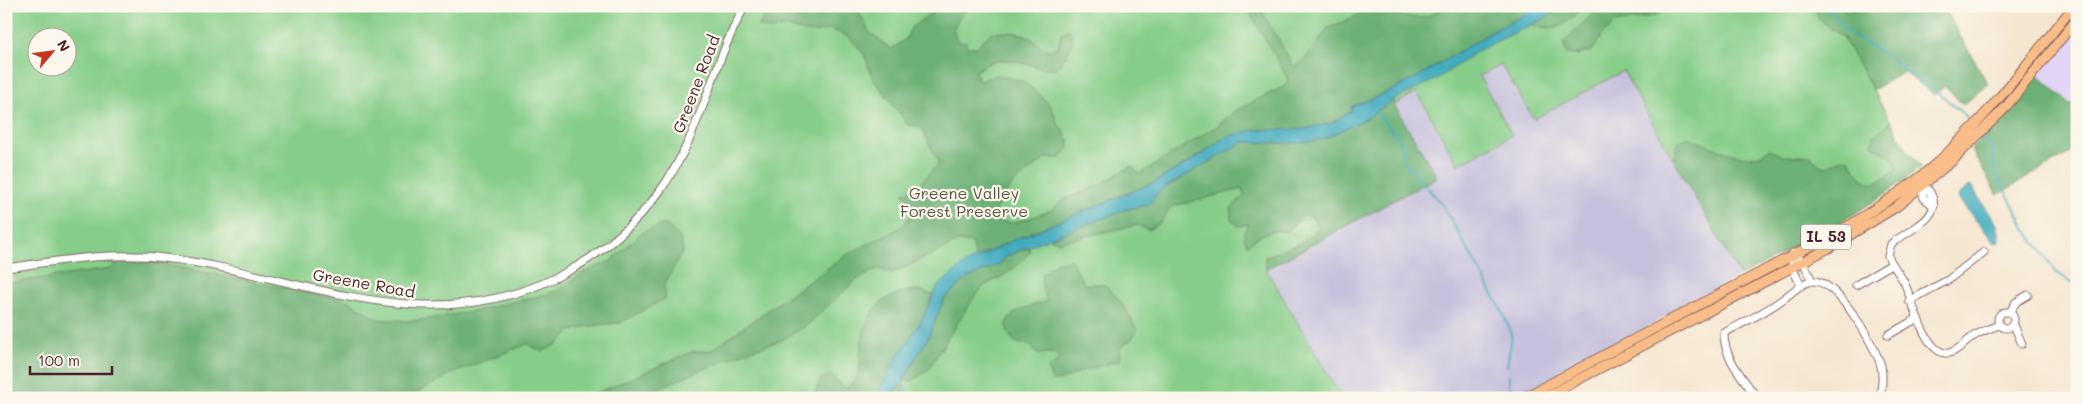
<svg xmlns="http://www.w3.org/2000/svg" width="2083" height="404" font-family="Mali,sans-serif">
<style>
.built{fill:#e1d4f4}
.industrial{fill:#c5c0db}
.green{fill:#85cd88;stroke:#68765a;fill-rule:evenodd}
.forest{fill:#6cb074;stroke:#5b6850}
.water{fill:#3fabbf;stroke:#446575}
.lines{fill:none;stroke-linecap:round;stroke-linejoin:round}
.stream{stroke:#3fabbf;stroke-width:2}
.minor-casing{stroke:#866565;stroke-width:9}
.major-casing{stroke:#866565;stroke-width:11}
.minor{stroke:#fff;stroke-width:7}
.major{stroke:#f8bd89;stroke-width:9}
.labels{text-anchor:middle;stroke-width:4.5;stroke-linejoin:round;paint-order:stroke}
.shield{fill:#fbf7ec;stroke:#7f6065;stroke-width:1}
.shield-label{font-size:15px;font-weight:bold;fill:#4a1f2b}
.street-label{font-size:16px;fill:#4a1f2b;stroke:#fbf7ec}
.park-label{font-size:16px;fill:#5c5347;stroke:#fbf7ec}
</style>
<rect width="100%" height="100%" fill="#fbf7ec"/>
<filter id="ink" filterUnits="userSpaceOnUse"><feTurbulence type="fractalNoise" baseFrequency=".02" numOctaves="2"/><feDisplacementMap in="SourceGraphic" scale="10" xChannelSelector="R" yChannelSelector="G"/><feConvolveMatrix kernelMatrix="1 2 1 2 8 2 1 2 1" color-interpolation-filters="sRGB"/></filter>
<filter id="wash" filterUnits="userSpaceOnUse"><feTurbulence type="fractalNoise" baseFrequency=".0096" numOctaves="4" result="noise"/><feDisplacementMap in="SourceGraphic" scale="20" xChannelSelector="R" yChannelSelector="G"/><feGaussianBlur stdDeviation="1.12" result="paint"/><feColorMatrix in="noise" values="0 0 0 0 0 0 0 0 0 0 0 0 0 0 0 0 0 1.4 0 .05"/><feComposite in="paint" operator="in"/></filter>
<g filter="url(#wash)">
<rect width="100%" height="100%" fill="#f5e6d0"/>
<path class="built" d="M2077,29V101L2070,104L2038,75Z"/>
<path class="industrial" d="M1501,65L1534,119L1623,71L1740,276L1518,398H1342L1266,269L1436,177L1394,105L1417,92L1511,135L1479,76Z"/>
<path class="green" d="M6,6H1873L1843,37L1907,150L1921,167C1866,212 1803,243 1740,276L1623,71L1534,119L1501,65L1479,76L1512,135L1458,165L1417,92L1394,105L1437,177L1266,269L1342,398H6ZM38,38H68V68H38Z"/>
<path class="forest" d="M768,6L821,8L854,6L859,11L868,31L891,49L906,39L912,27L941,6H971L958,19L953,30L958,42L966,41L967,47H976L992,32C1014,33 1026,29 1041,48L1052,50L1058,46L1061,34L1069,29C1078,44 1066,57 1056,69C1024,68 1002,48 975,72L980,81L997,75L1022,81L1039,94L1051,106L1058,124L1069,139V148L1060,158H1045C1037,166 1028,171 1020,178C1009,186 1002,199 995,210L1001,222L1014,223L1036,216L1051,210L1065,199L1100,185L1131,166L1140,174L1217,126L1235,111L1285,86L1288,79L1246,6H1259L1294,67L1306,58L1328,28L1352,18L1367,9C1392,11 1423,29 1443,6H1539C1519,18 1498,28 1478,40C1437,65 1398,92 1352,106L1351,111L1332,123L1306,129L1233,135L1153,183L1032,232L975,258L973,243L960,241L893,273L877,269L855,281L806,326L782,340L745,352L634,398H585L691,352L711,350L848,254L900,228L913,214L910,203L903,193L916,188L939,163L921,127L908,125L872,77L864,54L849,37L830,29C813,35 803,33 786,26L772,30L759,26Z
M1562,6H1584C1565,26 1557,33 1529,24L1547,17Z
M1600,6H1673L1657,15L1615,23L1602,35L1592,51L1578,55L1567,54L1563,43Z
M1818,6H1842L1847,12L1858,9L1859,6H1943L1988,84L1963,105L1945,86L1934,95L1904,72L1873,90L1843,37L1826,25L1816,14Z
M2038,75L2070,104L2077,101V149L1997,195L1971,149L2006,113Z
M1393,100L1394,105L1437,177L1266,269L1265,257L1301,243L1319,228L1312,217L1303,215L1287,232C1271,228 1260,235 1247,245L1243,233L1249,224L1238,226L1231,219V208L1244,195L1242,189L1170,207L1161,222L1149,230L1137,225L1059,242L1050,238L1127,209L1148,205L1159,191L1243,142L1282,143L1325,138L1367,118Z
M1891,121L1907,150L1921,167C1866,212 1803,243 1740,276L1673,159L1677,144L1687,137C1704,143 1739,161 1756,156C1761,155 1766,151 1770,149L1783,156H1811L1819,165L1826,167L1839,160L1848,158L1861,178L1873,184L1897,169L1895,160L1872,145L1874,136Z
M665,224L680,237L683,251L664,285L666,298L620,323L589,326L571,331L559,343L542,352L527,344L451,374L408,398H6V283L110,269L118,261H148L349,301L377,319L414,321L470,312L538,296L557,291L582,273L611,261L643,232Z
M1029,247L1030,252L1019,264L1000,278L985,285L972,300L928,370L912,381L905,380L902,386L904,398H888L902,382L928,338L939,307L950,292L966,279L1000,264L1007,256Z
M1071,260L1084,284H1103C1119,297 1129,311 1137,331L1131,340L1120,348L1119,361L1084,370L1062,380L1052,381L1048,368L1059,361L1056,353L1038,354L1028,344C1019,344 1013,343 1009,334C997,312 1033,306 1047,301L1043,291L1041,275L1056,263Z
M918,290L933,295L921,322L897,357L880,389L872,398H813L820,379L832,375L846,389C849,385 856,379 858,374C861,366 860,355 861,347C866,311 881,293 918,290Z"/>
<path class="water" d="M1539,6H1562L1547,17L1479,50L1437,79L1393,100L1367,118L1325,138L1311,141L1297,143L1243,142L1159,191L1148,205L1127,209L1034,244L1007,256L1000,264L966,279L944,299L928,338L902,382L888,398H872L880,389L897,357L921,322L937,287L963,265L1011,241L1153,183L1193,160L1226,137L1253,130L1306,129L1332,123L1351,111L1352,106C1398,92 1437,65 1478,40C1498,28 1519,18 1539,6Z
M1969,186L1974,188C1978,204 2006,223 1998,243L1994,242L1959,200L1958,196Z"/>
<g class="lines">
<path class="stream" d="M1828,6L1843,27L1854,36L1894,60L1907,72L1939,93L1973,122
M1375,111L1400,140L1405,161
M1984,136L1991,146L1995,171L2025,228L2056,272L2077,286
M1405,162L1444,207L1500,307L1512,334L1507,366
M1509,375V386L1517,398
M901,381L912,398"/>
</g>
</g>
<g filter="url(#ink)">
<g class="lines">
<g class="minor-casing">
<path id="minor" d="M1921,188L1928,189C1948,218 1908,229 1891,244L1888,256C1892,265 1899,273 1904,282C1912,298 1925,357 1949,353C1959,351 1966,341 1974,336C1982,331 1991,328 1999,325
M1921,188L1924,198L1934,206
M6,268C58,261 112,251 164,258C301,274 421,343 557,277C598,257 633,227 660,191C701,135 711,66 745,6
M1856,285L1892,264
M1801,286L1792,267L1793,253L1803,261L1812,281
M1909,301L1948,280L1984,252
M1998 320a8 8 0 1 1 16 0a8 8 0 1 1-16 0Z
M2010,312L2016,302L2028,295
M2013,323L2022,344
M1888,335L1918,318
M1757,398C1744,379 1723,357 1724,333C1746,321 1767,312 1787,296C1794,291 1803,281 1813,281C1838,281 1870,339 1879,360C1884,372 1882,385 1880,398"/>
</g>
<g class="major-casing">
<path id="major" d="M1523,398L1852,224C1878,206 1906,190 1930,169C1985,121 2028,62 2074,6
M1543,398L1827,249L1896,207L1952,161L2005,108L2077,19"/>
</g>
<use href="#minor" class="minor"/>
<use href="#major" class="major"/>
</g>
</g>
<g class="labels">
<rect class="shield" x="1801" y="224.5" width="50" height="25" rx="4"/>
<g class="shield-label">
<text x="1826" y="242">IL 53</text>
</g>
<g class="street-label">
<text transform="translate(696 84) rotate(-69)" y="6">Greene Road</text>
<text transform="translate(364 283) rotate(10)" y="6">Greene Road</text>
</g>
<g class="park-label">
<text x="964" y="199">Greene Valley<tspan x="964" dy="18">Forest Preserve</tspan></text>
</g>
</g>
<rect width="2083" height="404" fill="none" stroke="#fbf7ec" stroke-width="25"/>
<g transform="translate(52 52) rotate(61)"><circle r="24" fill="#fbf7ec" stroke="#b4a19f"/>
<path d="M0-4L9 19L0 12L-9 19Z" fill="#c8321e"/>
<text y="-8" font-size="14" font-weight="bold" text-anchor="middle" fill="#4a1f2b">N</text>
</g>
<path d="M30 366v8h82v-8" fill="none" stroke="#4a1f2b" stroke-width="2.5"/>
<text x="38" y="366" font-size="15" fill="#4a1f2b" stroke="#fbf7ec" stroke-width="4" paint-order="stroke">100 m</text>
</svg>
